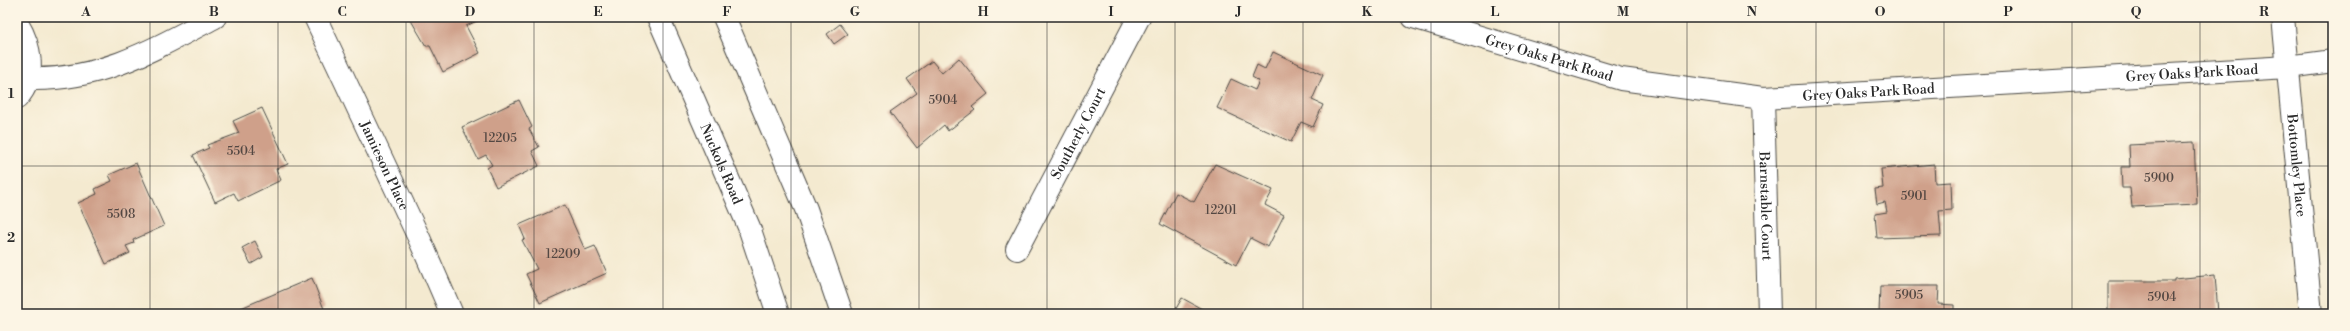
<svg xmlns="http://www.w3.org/2000/svg" width="2350" height="331" font-family="'Libre Bodoni',serif">
<style>
.building{fill:#cfa08a}
.lines{fill:none;stroke-linecap:round;stroke-linejoin:round}
.minor-casing{stroke:#494844;stroke-width:24}
.secondary-casing{stroke:#494844;stroke-width:24}
.minor{stroke:#fff;stroke-width:22}
.secondary{stroke:#fff;stroke-width:22}
.grid{fill:none;stroke:#2b2b2b;stroke-width:1;stroke-opacity:0.55}
.labels{text-anchor:middle;stroke-width:4;stroke-linejoin:round;paint-order:stroke}
.number-label{font-size:12px;fill:#544843}
.street-label{font-size:14px;fill:#2b2b2b;stroke:#fcf5e5}
.neatline{fill:none;stroke:#2b2b2b;stroke-width:1.5}
.grid-label{font-size:13px;text-anchor:middle;font-weight:bold;fill:#2b2b2b}
</style>
<rect width="100%" height="100%" fill="#fcf5e5"/>
<filter id="ink" filterUnits="userSpaceOnUse"><feTurbulence type="fractalNoise" baseFrequency=".025" numOctaves="2"/><feDisplacementMap in="SourceGraphic" scale="8" xChannelSelector="R" yChannelSelector="G"/><feConvolveMatrix kernelMatrix="1 2 1 2 8 2 1 2 1" color-interpolation-filters="sRGB"/></filter>
<filter id="wash" filterUnits="userSpaceOnUse"><feTurbulence type="fractalNoise" baseFrequency=".012" numOctaves="4" result="noise"/><feDisplacementMap in="SourceGraphic" scale="16" xChannelSelector="R" yChannelSelector="G"/><feGaussianBlur stdDeviation="0.9" result="paint"/><feColorMatrix in="noise" values="0 0 0 0 0 0 0 0 0 0 0 0 0 0 0 0 0 1.4 0 .05"/><feComposite in="paint" operator="in"/></filter>
<g filter="url(#wash)">
<rect width="100%" height="100%" fill="#f4ead0"/>
<g id="blocks">
<path class="building" d="M409,17H478L479,20L466,26L480,53L443,72L430,46H426Z
M840,24L848,34L834,44L827,34Z
M1273,52L1323,75L1312,100L1323,105L1313,127L1301,122L1291,142L1217,108L1231,79L1255,90L1259,81L1252,77L1257,65L1265,69Z
M959,58L988,94L972,107L975,110L948,131L944,125L917,148L890,112L917,93L907,79L932,61L942,73Z
M519,100L532,127L529,129L539,147L532,151L539,166L496,187L487,168L492,165L486,155L478,159L462,127Z
M262,108L288,164L276,169L281,180L238,201L234,193L215,202L193,155L209,148L207,145L239,133L233,121Z
M2194,142L2197,204L2132,207L2130,188H2122L2121,167H2130L2129,145Z
M136,163L164,226L133,240L134,243L126,246L130,253L106,264L78,203L97,194L95,189L112,181L109,175Z
M1215,164L1273,190L1265,205L1284,215L1268,247L1250,238L1236,265L1160,224L1176,193L1194,202Z
M1934,164L1935,183L1951,182L1952,210L1939,211L1941,236L1877,238L1875,214L1887,212L1885,202L1877,204L1875,189L1883,188L1881,169Z
M565,205L585,250L595,246L607,273L540,303L526,274L537,269L522,240L525,239L519,225Z
M255,241L263,257L251,264L242,248Z
M2215,275L2218,313L2108,314V281H2174V279Z
M312,278L324,309L317,312L318,314H244L241,308Z
M1880,286H1939L1938,304L1954,305V314H1879Z
M1182,298L1211,314H1173Z"/>
</g>
</g>
<g filter="url(#ink)">
<use href="#blocks" fill-opacity="0" stroke="#494844" stroke-width="1"/>
<g class="lines">
<g class="minor-casing">
<g id="minor">
<path id="s1" d="M315,17L419,238L452,314"/>
<path id="s2" d="M1413,17L1621,79L1763,98L2288,67L2333,61"/>
<path id="s3" d="M2283,17L2311,314"/>
<path d="M17,23C31,46 37,76 17,98"/>
<path d="M28,79C100,81 153,50 215,17"/>
<path id="s4" d="M1763,98L1769,314"/>
<path id="s5" d="M1017,249L1139,17"/>
</g>
</g>
<g class="secondary-casing">
<g id="secondary">
<path id="s6" d="M658,17L749,227L778,314"/>
<path d="M724,17L806,209L842,314"/>
</g>
</g>
<use href="#minor" class="minor"/>
<use href="#secondary" class="secondary"/>
</g>
</g>
<path class="grid" d="M150,17V314M278,17V314M406,17V314M534,17V314M663,17V314M791,17V314M919,17V314M1047,17V314M1175,17V314M1303,17V314M1431,17V314M1559,17V314M1687,17V314M1816,17V314M1944,17V314M2072,17V314M2200,17V314M17,166H2333"/>
<g class="labels">
<g class="number-label">
<text x="943" y="104">5904</text>
<text x="500" y="142">12205</text>
<text x="241" y="155">5504</text>
<text x="2159" y="182">5900</text>
<text x="1914" y="200">5901</text>
<text x="1221" y="214">12201</text>
<text x="121" y="218">5508</text>
<text x="563" y="258">12209</text>
<text x="1909" y="299">5905</text>
<text x="2162" y="301">5904</text>
</g>
<g class="street-label">
<text dy="5" stroke="none"><textPath href="#s2" startOffset="142">Grey Oaks Park Road</textPath></text>
<text dy="5" stroke="none"><textPath href="#s2" startOffset="790">Grey Oaks Park Road</textPath></text>
<text dy="5" stroke="none"><textPath href="#s2" startOffset="466">Grey Oaks Park Road</textPath></text>
<text dy="5" stroke="none"><textPath href="#s5" startOffset="131">Southerly Court</textPath></text>
<text dy="5" stroke="none"><textPath href="#s6" startOffset="160">Nuckols Road</textPath></text>
<text dy="5" stroke="none"><textPath href="#s1" startOffset="164">Jamieson Place</textPath></text>
<text dy="5" stroke="none"><textPath href="#s3" startOffset="149">Bottomley Place</textPath></text>
<text dy="5" stroke="none"><textPath href="#s4" startOffset="108">Barnstable Court</textPath></text>
</g>
</g>
<rect width="2350" height="331" fill="none" stroke="#fcf5e5" stroke-width="44"/>
<rect x="22" y="22" width="2306" height="287" class="neatline"/>
<g class="grid-label">
<text x="86" y="16">A</text>
<text x="214" y="16">B</text>
<text x="342" y="16">C</text>
<text x="470" y="16">D</text>
<text x="598" y="16">E</text>
<text x="727" y="16">F</text>
<text x="855" y="16">G</text>
<text x="983" y="16">H</text>
<text x="1111" y="16">I</text>
<text x="1239" y="16">J</text>
<text x="1367" y="16">K</text>
<text x="1495" y="16">L</text>
<text x="1623" y="16">M</text>
<text x="1752" y="16">N</text>
<text x="1880" y="16">O</text>
<text x="2008" y="16">P</text>
<text x="2136" y="16">Q</text>
<text x="2264" y="16">R</text>
<text x="11" y="98">1</text>
<text x="11" y="242">2</text>
</g>
</svg>
